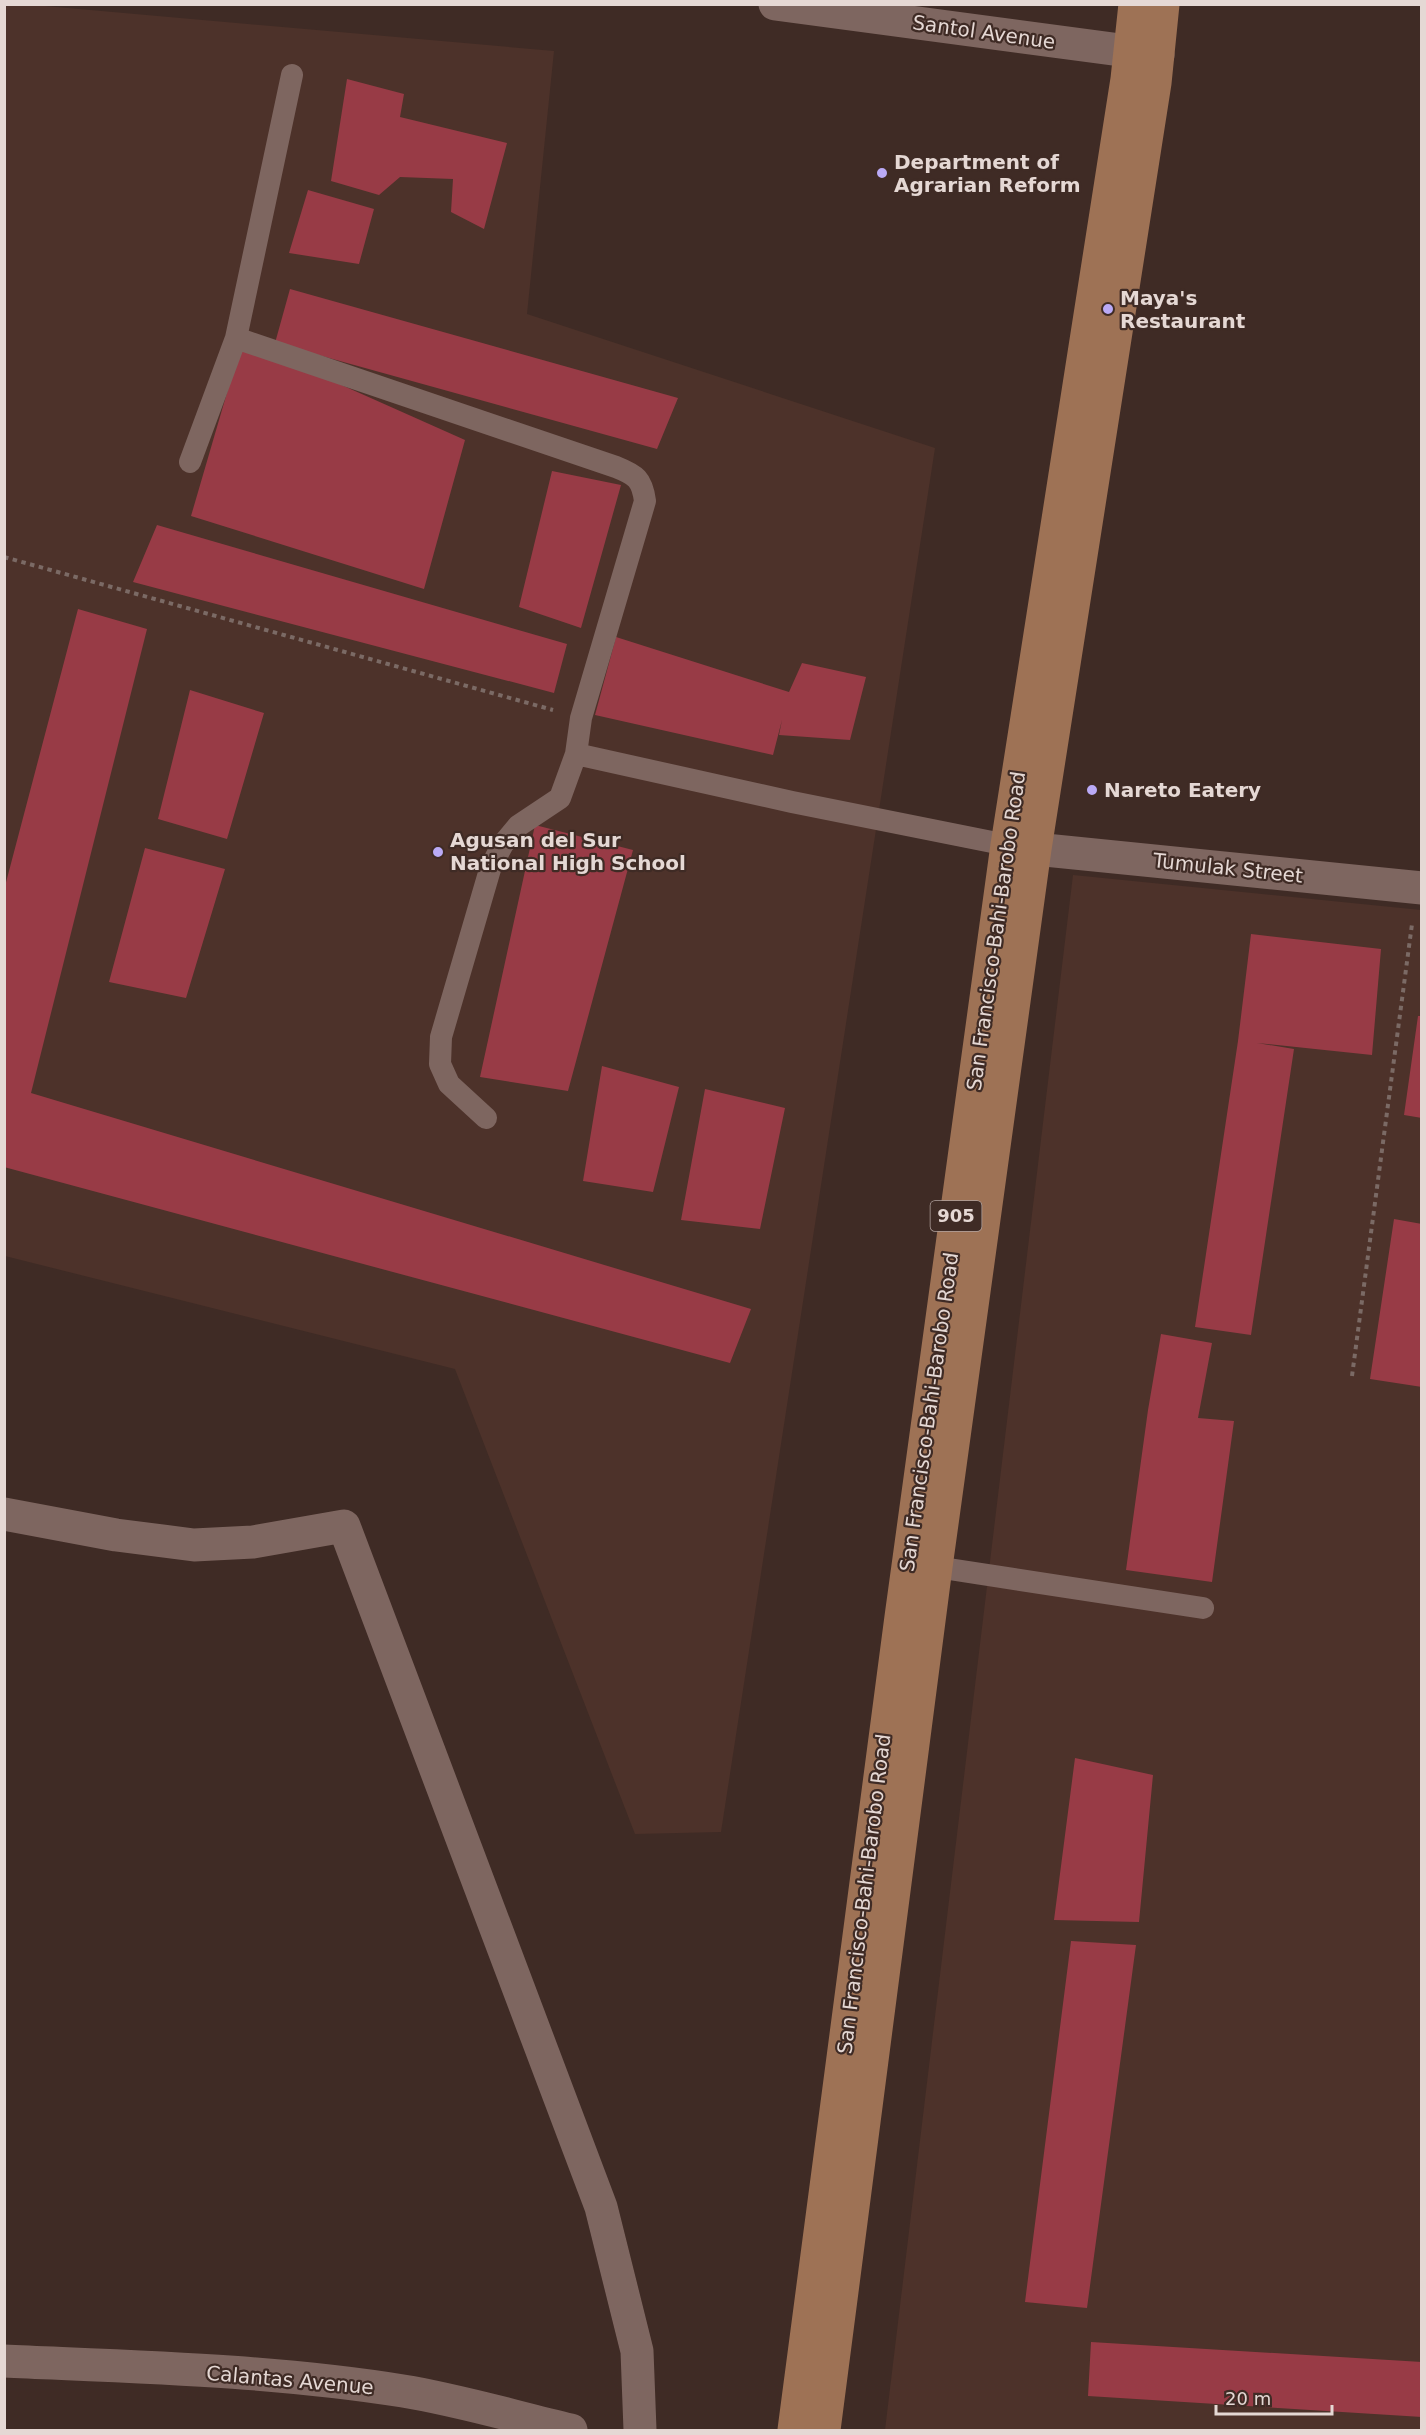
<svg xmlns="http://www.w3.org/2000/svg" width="1426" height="2435" font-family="'DejaVu Sans',sans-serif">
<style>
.built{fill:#4d322a}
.building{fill:#983b46}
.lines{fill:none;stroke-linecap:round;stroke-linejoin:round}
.path{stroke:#7b6a65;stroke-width:4;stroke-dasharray:4.5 4.5;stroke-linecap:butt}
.lane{stroke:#7e6660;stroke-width:22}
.street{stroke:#7e6660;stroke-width:33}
.primary{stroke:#9e7255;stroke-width:33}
.poi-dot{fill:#baaaf6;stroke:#3f2b25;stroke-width:2}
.labels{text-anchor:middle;stroke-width:4.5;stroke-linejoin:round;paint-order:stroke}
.shield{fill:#3f2b25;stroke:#b3a4a0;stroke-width:1.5}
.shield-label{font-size:18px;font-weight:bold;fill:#e5d8d4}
.street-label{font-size:20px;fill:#e5d8d4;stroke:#3f2b25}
.poi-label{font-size:20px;font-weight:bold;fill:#e5d8d4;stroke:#3f2b25;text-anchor:start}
</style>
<rect width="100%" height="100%" fill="#3f2b25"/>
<path class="built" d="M5,5H34L554,51L527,314L935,448L721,1832L635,1834L455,1369L5,1256Z
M1073,875L1421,910V2430H885Z"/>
<path class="building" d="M347,79L404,94L400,117L507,143L484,229L451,212L453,179L400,177L379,195L331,181Z
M308,190L374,209L359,264L289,253Z
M290,289L678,398L657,449L275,343Z
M236,338L465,440L424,589L191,516L231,379Z
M552,471L621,485L581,628L519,607Z
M157,525L567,644L554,693L133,582Z
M78,609L147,629L31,1093L751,1309L730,1363L4,1167V890Z
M616,637L789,692L802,663L866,677L850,740L779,735L782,720L773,755L595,715Z
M190,690L264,713L227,839L158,819Z
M535,825L633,850L568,1091L480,1077Z
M145,848L225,869L186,998L109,982Z
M1251,934L1381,949L1372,1055L1257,1043L1294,1049L1251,1335L1195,1327L1238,1041Z
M1418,1016H1422V1118L1404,1115Z
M602,1066L679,1087L653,1192L583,1181Z
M705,1089L785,1108L760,1229L681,1220Z
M1394,1219L1422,1224V1387L1370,1379Z
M1161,1334L1212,1343L1198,1418L1234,1421L1212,1582L1126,1570L1148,1410Z
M1075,1758L1153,1775L1139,1922L1054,1920Z
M1071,1941L1136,1945L1087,2308L1025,2302Z
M1091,2342L1422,2362V2417L1088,2396Z"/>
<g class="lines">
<path class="path" d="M4,557L553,710
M1352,1376L1412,924"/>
<path class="lane" d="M236,338L616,467C636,475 642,479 645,501L581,718L576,754L560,798L518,826L503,844L491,866L441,1037L440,1064L449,1084L486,1118
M190,462L236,338L292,75
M576,754L792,802L1007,845
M936,1567L1203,1608"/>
<path class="street" d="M775,4L1158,55
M1035,849L1422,888
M4,1514L116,1535L194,1545L253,1542L344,1526L601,2207L637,2351L640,2430
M4,2361C137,2367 272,2370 403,2391C459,2400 515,2417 571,2430"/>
<path class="primary" d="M794,2430L901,1617L1007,845L1127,79L1135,4
M824,2430L936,1567L1035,849L1155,83L1163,4"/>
</g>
<g class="poi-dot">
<circle cx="882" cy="173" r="6"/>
<circle cx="1108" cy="309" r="6"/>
<circle cx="1092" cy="790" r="6"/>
<circle cx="438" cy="852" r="6"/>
</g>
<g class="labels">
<rect class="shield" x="930.5" y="1201" width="51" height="30" rx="4.5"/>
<g class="shield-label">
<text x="956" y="1222">905</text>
</g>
<g class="street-label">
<text transform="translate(984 32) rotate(8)" y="7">Santol Avenue</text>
<text transform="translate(1228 868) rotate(6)" y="7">Tumulak Street</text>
<text transform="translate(996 931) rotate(-82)" y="7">San Francisco-Bahi-Barobo Road</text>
<text transform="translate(929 1412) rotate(-82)" y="7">San Francisco-Bahi-Barobo Road</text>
<text transform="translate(864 1894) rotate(-83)" y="7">San Francisco-Bahi-Barobo Road</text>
<text transform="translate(290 2380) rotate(5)" y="7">Calantas Avenue</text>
</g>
<g class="poi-label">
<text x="894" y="169">Department of<tspan x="894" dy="23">Agrarian Reform</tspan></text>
<text x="1120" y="305">Maya's<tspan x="1120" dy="23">Restaurant</tspan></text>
<text x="1104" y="797">Nareto Eatery</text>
<text x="450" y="847">Agusan del Sur<tspan x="450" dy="23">National High School</tspan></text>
</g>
</g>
<rect width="1426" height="2435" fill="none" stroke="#e5d8d4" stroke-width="12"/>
<path d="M1216 2405v9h116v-9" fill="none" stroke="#e5d8d4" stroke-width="3"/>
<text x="1225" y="2405" font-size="18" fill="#e5d8d4" stroke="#3f2b25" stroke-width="4.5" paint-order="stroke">20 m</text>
</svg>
